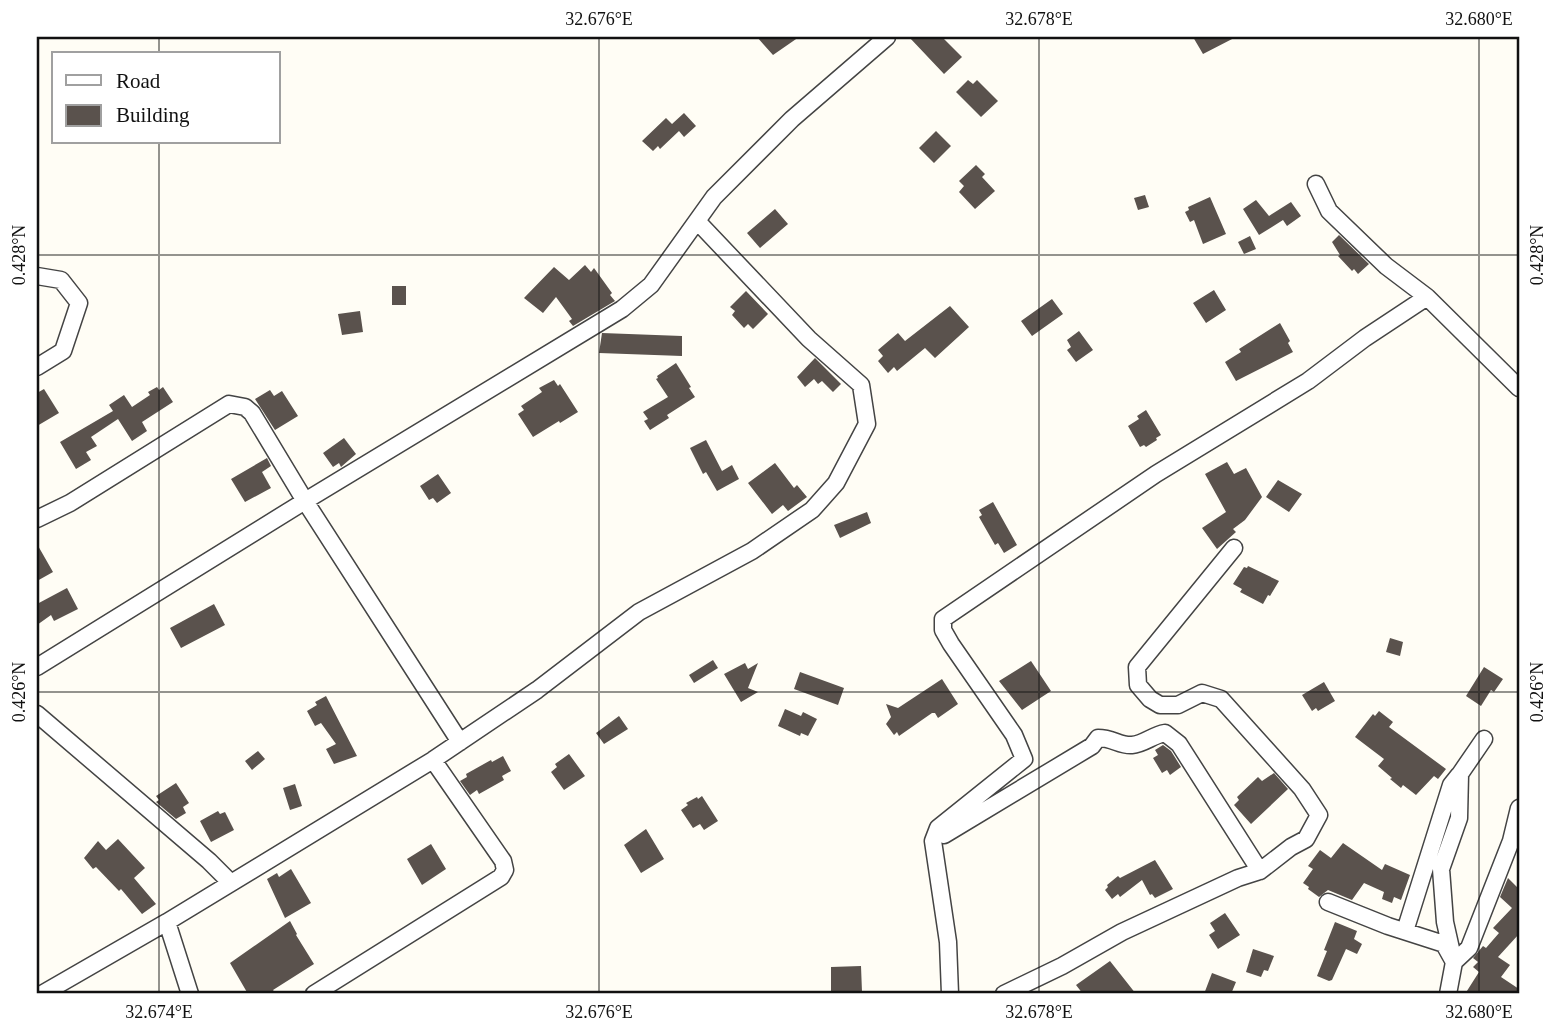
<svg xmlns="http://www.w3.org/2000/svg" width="1556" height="1031" font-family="Georgia,serif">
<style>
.building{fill:#5a524d}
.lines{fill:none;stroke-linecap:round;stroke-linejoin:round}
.street-casing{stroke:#444;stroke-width:19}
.street{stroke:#fff;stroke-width:16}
.ticks{fill:none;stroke:#111;stroke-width:2;stroke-opacity:0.45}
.neatline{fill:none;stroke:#111;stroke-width:2.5}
.ticks-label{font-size:18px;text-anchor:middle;fill:#111}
</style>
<rect width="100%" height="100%" fill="#fffdf5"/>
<path class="building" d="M757,37H799L773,55Z
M909,37H942L962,57L944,74Z
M1193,37H1236L1203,54Z
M968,80L973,84L977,80L998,101L981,117L956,92Z
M684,113L696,126L684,137L679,131L660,149L658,146L653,151L642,141L666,118L674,126L672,124Z
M936,131L951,146L934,163L919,148Z
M976,165L985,174L982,177L995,191L975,209L959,192L964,186L959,181Z
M1145,195L1149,207L1138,210L1134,198Z
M1210,197L1226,234L1203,244L1194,220L1190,222L1185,212L1189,210L1188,207Z
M1256,200L1269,216L1291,202L1301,216L1287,226L1283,220L1259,235L1243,209Z
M775,209L788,224L760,248L747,233Z
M1339,235L1369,264L1358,274L1354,269L1352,271L1338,256L1340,255L1332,242Z
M1250,236L1256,249L1244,254L1238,242Z
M585,265L591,272L594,268L612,293L610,295L615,301L573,326L569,321L572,319L556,297L543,313L524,298L554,267L569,280Z
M392,286H406V305H392Z
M1214,290L1226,310L1206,323L1193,303Z
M746,291L768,314L753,329L748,324L744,328L732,315L735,311L730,307Z
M1052,299L1063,314L1032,336L1021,321Z
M950,306L969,327L935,358L925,348L897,371L894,367L888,373L878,361L883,356L878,350L898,333L905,341Z
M360,311L363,332L342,335L338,314Z
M1280,323L1290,341L1288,343L1293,352L1236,381L1225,362L1241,352L1239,349Z
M1079,331L1093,350L1076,362L1067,350L1071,347L1067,340Z
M602,333L682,336V356L599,353Z
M815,358L841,384L833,392L822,381L818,384L814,379L805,387L797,377Z
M676,363L691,387L689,388L695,397L667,415L669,418L650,430L644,421L648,419L643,412L668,397L656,379L658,378L657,376Z
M554,380L558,386L560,384L578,412L560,423L559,421L533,437L518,414L524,410L521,406L542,392L539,388Z
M157,387L159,390L163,387L173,402L142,422L147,431L132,441L118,419L91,437L97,446L86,452L91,460L76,469L60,442L113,411L109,405L124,395L132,407L150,395L148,392Z
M44,389L59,413L37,426V393Z
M270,390L274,396L282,391L298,416L275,430L255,399Z
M1146,410L1161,435L1156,438L1157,440L1146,447L1144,445L1140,447L1128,426L1139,419L1137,416Z
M344,438L356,454L341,467L339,463L333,467L323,453Z
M706,440L722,471L732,465L739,479L717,491L706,472L703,474L690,448Z
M267,458L271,466L262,472L271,488L245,502L231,479Z
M1227,462L1234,474L1246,468L1262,497L1245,520L1233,529L1236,532L1217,549L1202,528L1226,512L1205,474Z
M775,463L794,488L797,485L807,497L788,511L783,505L772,514L748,483Z
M438,474L451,493L437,503L433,498L429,500L420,486Z
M1278,480L1302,494L1289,512L1266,497Z
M993,502L1017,545L1004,553L998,543L995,545L979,517L982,515L979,510Z
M867,512L871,523L840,538L834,525Z
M37,544L53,572L37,581Z
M1248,566L1279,581L1270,596L1268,595L1263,604L1240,592L1242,589L1233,584L1244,567L1247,568Z
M67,588L78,609L54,621L51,615L37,625V604Z
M214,604L225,625L181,648L170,628Z
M1390,638L1403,642L1400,656L1386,652Z
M713,660L718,668L694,683L689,675Z
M1031,661L1051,691L1022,710L999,681Z
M745,663L748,669L758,663L748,688L758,692L741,702L724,674Z
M1484,667L1503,679L1494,692L1491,690L1481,706L1466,696Z
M800,672L844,688L838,705L794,689Z
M942,679L958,704L938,718L935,713H932L899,736L897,732L894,735L886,724L891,717L886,704L898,708Z
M1324,682L1335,701L1318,711L1316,708L1312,711L1302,695Z
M326,696L357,756L334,764L326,749L336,744L321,723L315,726L307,711L317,705L315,702Z
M785,709L801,716L803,712L817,719L808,736L801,733L800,736L778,726Z
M1379,711L1393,722L1389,727L1446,769L1438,779L1434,776L1416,795L1403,785L1401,788L1390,779L1392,778L1378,766L1384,759L1355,737L1373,714L1375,716Z
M619,716L628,729L604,744L596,733Z
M1163,745L1171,751L1181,767L1170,775L1167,770L1162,773L1153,758L1158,755L1155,750Z
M258,751L265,759L252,770L245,761Z
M569,754L585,776L564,790L551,772L557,767L555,764Z
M503,756L511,771L502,776L504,780L479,794L477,790L470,795L460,781L467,777L466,774L491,760L492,762Z
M1274,773L1288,789L1251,824L1234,805L1239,800L1237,797L1258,777L1262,781Z
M176,783L189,803L183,807L186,813L176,819L156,802L159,800L156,796Z
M295,784L302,806L290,810L283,788Z
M702,796L718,821L704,830L700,824L693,828L681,810L688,805L686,803L697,797L698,799Z
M218,811L220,814L225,812L234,830L211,842L200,821Z
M646,829L664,859L641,873L624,845Z
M118,839L145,868L134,878L156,904L142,914L121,889L119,891L96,867L93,869L84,858L98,841L106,850Z
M1343,843L1382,870L1385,864L1410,875L1401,900L1394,897L1392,903L1382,899L1384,892L1364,883L1352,900L1328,890L1319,897L1308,889L1309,887L1303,883L1313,869L1308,866L1320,850L1331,858Z
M431,844L446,869L422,885L407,859Z
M1155,860L1173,889L1155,898L1152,894L1150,895L1142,880L1120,897L1118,894L1112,899L1105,890L1108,887L1107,885L1118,876L1120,878Z
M291,869L311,903L285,918L267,879L277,873L279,877Z
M1508,878L1519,889V934L1498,957L1510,965L1501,977L1519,989V994H1465L1479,972L1473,967L1478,962L1473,958L1483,946L1486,948L1499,933L1493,928L1512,908L1500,897Z
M1225,913L1240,935L1218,949L1209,935L1215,931L1210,923Z
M290,921L297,934L296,935L314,964L273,990L276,994H248L230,963Z
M1335,922L1357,931L1354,939L1362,944L1357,954L1346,949L1332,980L1329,981L1317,976L1327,951L1324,950Z
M1253,949L1274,956L1268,971L1264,970L1261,977L1246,972Z
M1110,961L1136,994H1083L1076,985Z
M861,966L862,992L831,994V967Z
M1212,973L1236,982L1231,994H1204Z"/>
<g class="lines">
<g class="street-casing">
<path id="street" d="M1316,184L1329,211L1386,266L1427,297L1519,388
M37,276L61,280L79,303L63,351L37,367
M37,519L70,503L229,404L245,407L252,413L305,501L460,742
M37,667L305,501L622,309L651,285L714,197L792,119L887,37
M37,714L209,861L231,883
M1484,739L1460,774L1459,818L1441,869L1445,922L1454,962L1469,948L1511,841L1519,808
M944,835L1092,746L1098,738C1113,738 1120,746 1132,745C1144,744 1153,735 1165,733L1179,744L1260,871
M1328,902L1388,926L1444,944L1454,962L1448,994
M167,922L190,994
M1405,931L1451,785L1459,775
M42,994L167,922L433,760L537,690L639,612L752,551L812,510L836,483L867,424L861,385L809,339L697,221
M314,994L501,877L505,870L503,861L433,760
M950,994L948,942L933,841L938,828L1024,759L1014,735L951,644L943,630V619L1156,474L1308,381L1365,338L1427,297
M1004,994L1062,966L1122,932L1238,878L1260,871L1291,847L1306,839L1319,815L1302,789L1221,699L1202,693L1178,705H1160L1150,699L1138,685L1137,667L1234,548"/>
</g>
<use href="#street" class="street"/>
</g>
<path class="ticks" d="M159,37V54M599,37V994M1039,37V994M1479,37V994M159,142V994M37,255H1519M37,692H1519"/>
<rect width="1556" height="1031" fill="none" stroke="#ffffff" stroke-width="77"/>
<rect x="52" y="52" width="228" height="91" fill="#ffffff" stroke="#a0a0a0" stroke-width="2"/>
<rect x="66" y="75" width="35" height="10" fill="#ffffff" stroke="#a0a0a0" stroke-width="2"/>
<text x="116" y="88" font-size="21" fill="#111111">Road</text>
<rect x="66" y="105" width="35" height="21" fill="#5a524d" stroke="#a0a0a0" stroke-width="2"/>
<text x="116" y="122" font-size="21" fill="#111111">Building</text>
<rect x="38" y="38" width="1480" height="954" class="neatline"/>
<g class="ticks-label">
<text x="599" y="25">32.676°E</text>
<text x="1039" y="25">32.678°E</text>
<text x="1479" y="25">32.680°E</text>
<text transform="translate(19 255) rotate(-90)" y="6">0.428°N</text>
<text transform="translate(1537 255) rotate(-90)" y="6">0.428°N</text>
<text transform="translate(19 692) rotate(-90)" y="6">0.426°N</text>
<text transform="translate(1537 692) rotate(-90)" y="6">0.426°N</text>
<text x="159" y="1018">32.674°E</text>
<text x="599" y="1018">32.676°E</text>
<text x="1039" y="1018">32.678°E</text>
<text x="1479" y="1018">32.680°E</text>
</g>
</svg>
